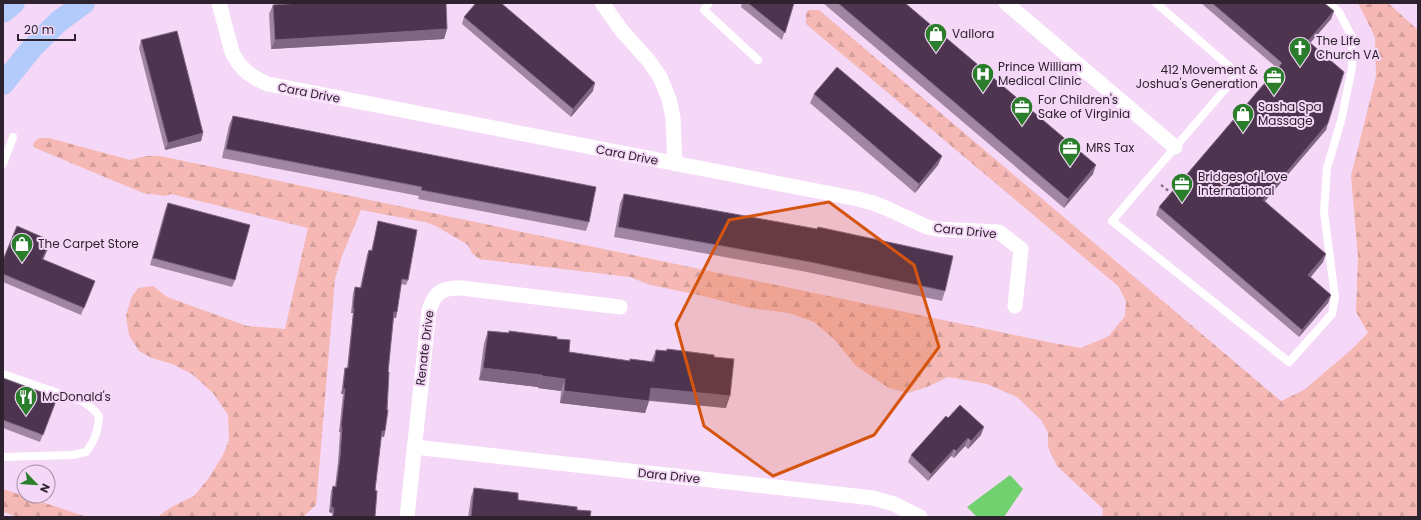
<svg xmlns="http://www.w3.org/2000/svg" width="1421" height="520" font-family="Poppins,sans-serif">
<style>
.forest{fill:url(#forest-firs)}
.water{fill:#71d16e}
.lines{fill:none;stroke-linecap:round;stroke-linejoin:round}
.path{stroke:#887589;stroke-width:2.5;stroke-dasharray:3 3;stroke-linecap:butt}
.lane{stroke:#fff;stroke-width:8}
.street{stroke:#fff;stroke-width:15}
.primary{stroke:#b3cbfa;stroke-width:22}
.wall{fill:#a186a3}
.shaded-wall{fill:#7f6681}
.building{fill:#4d354f;stroke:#7f6681}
.marked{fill:#d5540f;fill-opacity:0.2;stroke:#d5540f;stroke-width:3;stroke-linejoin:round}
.labels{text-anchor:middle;stroke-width:4;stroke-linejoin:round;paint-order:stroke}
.poi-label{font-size:12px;fill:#2d222e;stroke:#f5d8f7;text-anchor:start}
.street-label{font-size:12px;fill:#2d222e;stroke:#f5d8f7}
</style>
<defs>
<pattern id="forest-firs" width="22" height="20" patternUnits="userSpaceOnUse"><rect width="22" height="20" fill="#f5b8b4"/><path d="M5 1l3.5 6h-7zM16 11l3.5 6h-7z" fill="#d29e9b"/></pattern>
</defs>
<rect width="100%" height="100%" fill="#f5d8f7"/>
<path class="forest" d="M1358,3H1388L1418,30V517H1102L1103,509L1057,466L1048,447V433L1042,421L1017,397L987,384L948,377L927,387L908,393L889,388L856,366L834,339L814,322L789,313L750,308L699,295L650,285L630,277L479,259L472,253L468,245L436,226L425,222L361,210L342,256L335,279L316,505L303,517H157L173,506L194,496L208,479L222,457L229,440L228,415L213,393L192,374L172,364L152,358L139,351L129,335L126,316L131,298L138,288L153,286L167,297L247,326L285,329L308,228L171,194L165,196L143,193L33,147L34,142L40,138H49L130,160C141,157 149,155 160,156L1048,342L1081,348L1109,336L1125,316L1126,301L1118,286L806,24V14L809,10H819L1281,401L1304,390L1352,349L1368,333L1356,312L1358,257L1351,176L1376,76L1375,37Z
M3,489L84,516L88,517H19L3,512Z"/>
<path class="water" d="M1010,475L1023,489L1004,517H977L967,507Z"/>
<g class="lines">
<path class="path" d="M1161,185L1170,192"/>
<path class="lane" d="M709,3L704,10L758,60
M1156,3L1238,74L1112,221L1289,362L1332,314L1335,297L1324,212L1327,168L1341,121L1352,68V37L1339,12L1329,3
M3,164L13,137
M3,374L84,402L93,409L99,416C98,432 95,440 86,452L72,455L3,457"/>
<path class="street" d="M219,3L232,52C239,68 252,78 268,84L858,199L873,203L888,209L927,227L937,229L999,232L1021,249L1015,306
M602,3L622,31L649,61L660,77L669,99L673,118L675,164
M1006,3L1175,147
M414,447L873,498L894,504L920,517
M407,517L429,311C434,293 442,287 461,288L620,307"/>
<path class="primary" d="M3,12L14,3
M3,84L32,48L58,22L84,3"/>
</g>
<path class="wall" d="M742,3H794L782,40L741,7Z
M823,3H905L1093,174L1064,208Z
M1201,3H1324L1334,11L1331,19L1310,43L1328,123L1326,130L1265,201L1323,262L1310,277L1331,295L1328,303L1299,337L1156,215L1159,207L1277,68Z
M273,5L447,29L444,39L271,49L269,14Z
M464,17L593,91L571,117L462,24Z
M141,40L203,133L201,141L165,150L139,48Z
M814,94L942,156L938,165L915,193L810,103Z
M233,116L589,222L586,231L418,199L419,196L222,158L229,125Z
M624,194L945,291L942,301L807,272L614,237L620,203Z
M168,203L235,280L232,287L150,265L165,210Z
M378,221L408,280L406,285L401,284L396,318L393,317L388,372L385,431L384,437L381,436L375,490V517H332V513L329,512L331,491L333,486H335L338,462L340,432H339L343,394H341L344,373L345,368H347L353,313H351L353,293L355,287L360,288L367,255L369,250L371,251L377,227Z
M51,241L43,260L95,281L81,315L3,282V260Z
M488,331L509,333V331L557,339L569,352L629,361L630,359L651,362L656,350L666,351L667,349L714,357L726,408L649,401L645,413L560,403L561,391L538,388V387L479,380L484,343Z
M3,378L57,398L40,442L3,428Z
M948,418L981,435L968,449L965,446L954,458L951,456L928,481L908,462L911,455Z
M474,488L518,500L577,510L590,517H468L471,497Z"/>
<path class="shaded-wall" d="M1334,11L1331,19L1305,49L1308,41Z
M447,29L444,39L271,49L275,40Z
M595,83L593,91L571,117L573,109Z
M1328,123L1326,130L1260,207L1263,200Z
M203,133L201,141L165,150L168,143Z
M942,156L938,165L915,193L919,184Z
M1096,165L1093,174L1064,208L1068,199Z
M51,241L48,248L40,267L42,259Z
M1326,254L1323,262L1306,283L1308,275Z
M1331,295L1328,303L1299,337L1302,330Z
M353,308H354L353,313H351Z
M394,312H397L396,318L392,317Z
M483,368L542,375L538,387L479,380Z
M542,376L565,379L561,391L538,388Z
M651,388L730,396L726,408L647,400Z
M343,389H345L343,394H341Z
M564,391L649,401L645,413L560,403Z
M341,427H342L340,432H339Z
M984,427L981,435L968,449L971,441Z
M382,431H385L384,437L380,436Z
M968,438L965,446L954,458L956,451Z
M954,449L951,456L928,481L931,474Z
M331,507L334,508L332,513L329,512Z"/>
<path class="building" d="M299,3H446L447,29L275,40L273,5Z
M476,3H501L595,83L573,109L464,17Z
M748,3H794L785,33Z
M838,3H905L1096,165L1068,199Z
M1212,3H1324L1334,11L1308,41L1344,72L1328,123L1263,200L1326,254L1308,275L1331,295L1302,330L1159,207L1282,63Z
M177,31L203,133L168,143L141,40Z
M837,67L942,156L919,184L814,94Z
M233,116L596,187L589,222L421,190L422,187L226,149Z
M624,194L817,229L818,227L953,256L945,291L810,262L618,227Z
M168,203L250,225L235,280L153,258Z
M378,221L417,230L408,280L402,279L397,312H394L388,372H389L387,410H388L385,431H382L375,490L377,491L375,517H333L334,508L331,507L333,486L336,487L340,457L342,427H341L345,389H343L345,368H348L354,308H353L355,287L361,288L369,250L372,251Z
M17,226L51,241L42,259L95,281L84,308L3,274V260Z
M488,331L509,333V331L557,337V339L570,340L569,352L630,361V359L654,362L656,350L667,351V349L714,355V357L734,359L730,396L651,388L649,401L564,391L565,379L542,376V375L483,368Z
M3,378L57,398L43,435L3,420Z
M960,405L984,427L971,441L968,438L956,451L954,449L931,474L911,455L946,416L948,418Z
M474,488L518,493V500L577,507V510L591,511L590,517H471Z"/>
<path class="marked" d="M829,202L914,265L939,347L874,435L773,476L704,426L676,324L729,220Z"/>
<defs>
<g id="shop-pin" transform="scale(1.15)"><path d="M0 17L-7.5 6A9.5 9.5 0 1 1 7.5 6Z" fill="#2a7e2b" stroke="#f5d8f7"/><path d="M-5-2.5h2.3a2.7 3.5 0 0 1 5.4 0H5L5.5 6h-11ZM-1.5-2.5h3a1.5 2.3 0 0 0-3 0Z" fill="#fff"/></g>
<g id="church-pin" transform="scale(1.15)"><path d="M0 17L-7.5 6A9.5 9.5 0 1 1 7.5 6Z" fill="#2a7e2b" stroke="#f5d8f7"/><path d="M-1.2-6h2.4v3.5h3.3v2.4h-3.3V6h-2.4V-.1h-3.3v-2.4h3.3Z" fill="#fff"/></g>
<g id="hospital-pin" transform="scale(1.15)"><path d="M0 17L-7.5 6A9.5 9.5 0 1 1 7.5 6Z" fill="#2a7e2b" stroke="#f5d8f7"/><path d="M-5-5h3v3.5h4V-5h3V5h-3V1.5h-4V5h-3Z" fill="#fff"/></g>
<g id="office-pin" transform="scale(1.15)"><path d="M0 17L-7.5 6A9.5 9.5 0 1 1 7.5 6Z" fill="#2a7e2b" stroke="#f5d8f7"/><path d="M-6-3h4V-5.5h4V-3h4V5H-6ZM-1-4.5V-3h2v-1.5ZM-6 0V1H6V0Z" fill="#fff"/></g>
<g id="restaurant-pin" transform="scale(1.15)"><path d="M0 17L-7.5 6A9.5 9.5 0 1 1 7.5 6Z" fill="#2a7e2b" stroke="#f5d8f7"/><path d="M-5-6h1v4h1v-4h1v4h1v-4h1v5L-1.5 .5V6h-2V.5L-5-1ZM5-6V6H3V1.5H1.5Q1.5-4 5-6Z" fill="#fff"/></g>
</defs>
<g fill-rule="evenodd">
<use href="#shop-pin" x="936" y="34"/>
<use href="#church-pin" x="1300" y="48"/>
<use href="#hospital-pin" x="983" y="74"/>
<use href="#office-pin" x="1274" y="77"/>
<use href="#office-pin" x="1022" y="107"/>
<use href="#shop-pin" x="1243" y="114"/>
<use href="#office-pin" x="1070" y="148"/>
<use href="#office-pin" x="1182" y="184"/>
<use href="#shop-pin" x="22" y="244"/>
<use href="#restaurant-pin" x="26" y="397"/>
</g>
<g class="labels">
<g class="poi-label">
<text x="952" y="38">Vallora</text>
<text x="1316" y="45">The Life<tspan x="1316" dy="14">Church VA</tspan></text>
<text x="998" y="71">Prince William<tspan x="998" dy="14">Medical Clinic</tspan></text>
<text x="1258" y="74" text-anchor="end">412 Movement &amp;<tspan x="1258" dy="14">Joshua's Generation</tspan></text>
<text x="1038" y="104">For Children's<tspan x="1038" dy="14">Sake of Virginia</tspan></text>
<text x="1258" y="111">Sasha Spa<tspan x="1258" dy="14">Massage</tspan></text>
<text x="1086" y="152">MRS Tax</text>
<text x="1198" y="181">Bridges of Love<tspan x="1198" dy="14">International</tspan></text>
<text x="38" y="248">The Carpet Store</text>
<text x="42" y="401">McDonald's</text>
</g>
<g class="street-label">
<text transform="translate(309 93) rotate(11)" y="4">Cara Drive</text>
<text transform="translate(627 155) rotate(11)" y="4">Cara Drive</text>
<text transform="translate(965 231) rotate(6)" y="4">Cara Drive</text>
<text transform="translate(425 348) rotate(-83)" y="4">Renate Drive</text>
<text transform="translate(669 476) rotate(6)" y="4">Dara Drive</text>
</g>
</g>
<rect width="1421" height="520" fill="none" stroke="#2d222e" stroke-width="8"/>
<g transform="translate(36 484) rotate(115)"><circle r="19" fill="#f5d8f7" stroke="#a58fa7"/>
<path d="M0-3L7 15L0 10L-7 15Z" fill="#2a7e2b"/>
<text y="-6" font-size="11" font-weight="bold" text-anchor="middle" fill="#2d222e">N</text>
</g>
<path d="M18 34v6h57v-6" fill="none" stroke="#2d222e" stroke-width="2"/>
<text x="24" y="34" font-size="12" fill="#2d222e" stroke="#f5d8f7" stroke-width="3" paint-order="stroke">20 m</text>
</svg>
